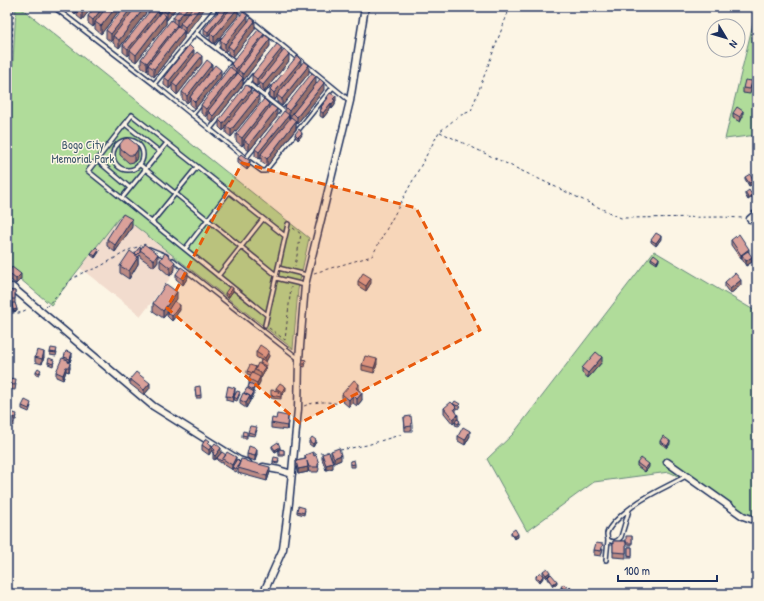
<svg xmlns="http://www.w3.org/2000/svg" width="764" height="601" font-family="'Patrick Hand',sans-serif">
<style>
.built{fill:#f2dcce}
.green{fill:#b0dc9a;stroke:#66867c}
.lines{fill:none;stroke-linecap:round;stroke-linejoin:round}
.lane-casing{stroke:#1b2f5e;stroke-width:6}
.street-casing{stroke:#1b2f5e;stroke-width:9}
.path{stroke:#1b2f5e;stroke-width:1;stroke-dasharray:3 3;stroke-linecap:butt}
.lane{stroke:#fcf5e5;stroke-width:3}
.street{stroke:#fcf5e5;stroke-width:6}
.wall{fill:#bb8a84;stroke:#1b2f5e;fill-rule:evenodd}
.shaded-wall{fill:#99716c;stroke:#1b2f5e}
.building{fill:#daa19a;stroke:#1b2f5e}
.marked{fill:#e8590c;fill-opacity:0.2;stroke:#e8590c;stroke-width:3;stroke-dasharray:8 5;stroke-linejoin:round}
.labels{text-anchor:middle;stroke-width:3;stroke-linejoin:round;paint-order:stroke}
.park-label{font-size:12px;fill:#405a6d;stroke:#fcf5e5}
</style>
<rect width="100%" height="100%" fill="#fcf5e5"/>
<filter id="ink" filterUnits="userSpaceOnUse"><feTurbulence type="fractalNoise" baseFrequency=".025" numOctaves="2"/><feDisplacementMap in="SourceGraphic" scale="8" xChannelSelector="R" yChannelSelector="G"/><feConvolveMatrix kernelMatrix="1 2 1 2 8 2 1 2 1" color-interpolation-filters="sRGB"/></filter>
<g filter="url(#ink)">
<path class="built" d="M121,215L182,263L141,316L80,268Z"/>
<path class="green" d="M16,7H20L309,238L298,290L293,349L121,215L51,305L7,268V169Z
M757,7V135L725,139Z
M654,251L757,312V521L750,519L712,492L669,472L594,482L527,531L487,459L513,434Z"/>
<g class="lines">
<g class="lane-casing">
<path id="lane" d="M54,7L154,84L243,156
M235,7L350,101
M196,33L234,62
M216,48L222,40
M248,83L283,111
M154,84L217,7
M265,96L272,88
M192,115L233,64
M125,124L160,152
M210,129L253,76
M113 155a15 15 0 1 1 30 0a15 15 0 1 1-30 0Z
M246,158L286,108
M97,160L130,188
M247,160L262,171H265L333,87
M139,164L276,275
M122,198L167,143
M152,222L197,167
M149,249L166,256
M185,249L229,192
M173,260L299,359
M278,268L307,275
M218,276L263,219
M276,278L305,285
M267,315L88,171L132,115L285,236
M265,325L288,224
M629,510L621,537C617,542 614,543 608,540C608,540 607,535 607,534C608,524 636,503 645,498C658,490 672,484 686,476
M606,560L608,540"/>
</g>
<g class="street-casing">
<path id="street" d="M750,219L757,213
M12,287L153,406L239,460L248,463
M667,462L743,516L757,521
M263,467L279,470L292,474
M263,594L283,549L289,503L298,409L299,359L305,285L350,101L365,7"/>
</g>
<path class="path" d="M7,120L14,7
M440,132L621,218L721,217L743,218
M293,228L301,234L295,266
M314,273L372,256L439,132L459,116L471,111L510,7
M46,307L72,279L82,273L99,267L131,249L141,246
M7,316L9,313H19L28,309
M269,328L285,340L291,287
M304,406C316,401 327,401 339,404
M340,450L367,445L403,434
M314,454L333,451"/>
<use href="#lane" class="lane"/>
<use href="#street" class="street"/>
</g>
<path class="wall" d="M70,7H92L82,20L77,16V12L75,14L70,11Z
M95,7H122L101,34L95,29V24L93,27L88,23V16Z
M146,7V13L119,48L113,43V39L111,42L106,38V30Z
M154,7H177L167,20H166V24L136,62L130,58V54L128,56L123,52V45Z
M206,7L184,34V38L154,77L148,72V69L147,71L141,66V59L173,22V17ZM180,24V27L177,28V27Z
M231,7V8L238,16L214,44L210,40V35L208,37L204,34V29Z
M248,21L255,29L233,57L228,54V49L225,52L220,48V40Z
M264,37L270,46L243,81V85L213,123L208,119V114L206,117L201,113V105L231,68V64Z
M282,53L289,61L263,93L259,89V84L257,86L252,83V75Z
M194,55L202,63L177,95L172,90V85L169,89L164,85V77Z
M301,65L309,73L282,106L277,102V97L274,100L270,97V89Z
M212,69L221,77L195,109L190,105V100L187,103L182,99V92Z
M316,84L324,90L297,124L296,123V129L267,166L261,162V158L259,159L255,156V149L285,111V107Z
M752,86L750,94L743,93V88Z
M251,94L259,103L231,137L226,133V128L223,131L219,127V120Z
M327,97L336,101L335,102V105L332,109L331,108L323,118L320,116L321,107L327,99Z
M269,108L277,117L249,151L244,147V143L242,146L236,141V134Z
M733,113L743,116L740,122L733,118Z
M295,134L302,135L298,140L295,136Z
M120,144L138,157L134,162L129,163L120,155Z
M238,158L250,166L247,170L238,163Z
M745,177L753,184L749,186L745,179Z
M745,193L752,197L748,200L745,195Z
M132,227L115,252L107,246V239Z
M661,239L656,246L651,242V240Z
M731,240L749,253L752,262L746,266L742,259H741L731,245Z
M140,247L158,262L154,267L140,257V255L138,257V264L129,279L120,273V266L135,255V253Z
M99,252L95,258L91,255V253Z
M651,258L659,260L657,264L651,260Z
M160,260L175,269L170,276L160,267Z
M8,273L21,279L16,284L8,278Z
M176,274L188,277L183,285L176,279Z
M358,281L371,283L366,291L358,286Z
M725,282L741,285L730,294L725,287Z
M7,290L15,291V303L17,311L13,312L11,302H7Z
M233,291L228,298L225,295V293Z
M177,299L175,301L180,310L172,321L167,316V313L163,318L153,311V303Z
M50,352H57L56,356L50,355Z
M256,352L269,356L266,362L267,365L266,368H265V371L261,378H260V382L257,388L255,387L253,391L254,394L251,400L250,399V401L246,408L240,404V400L248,388L249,384V379L251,375L247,374V371L256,369L260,364L261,360L256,357Z
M72,356L70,362L68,361L70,368L69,372L66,371L63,380L56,377V372L64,358V357Z
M35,357H44L42,364L35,362Z
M48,362H54L53,366L48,364Z
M306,362L305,367L302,366V364Z
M602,362L588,378L582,373V368Z
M377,364L374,373L362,370V365Z
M36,371L41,372L39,375L36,374Z
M7,378L16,384L15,390L7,389Z
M130,379L150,388L144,395L130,384Z
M276,388L286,390L282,395L281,394V399L271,398V395L276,390Z
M195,389L201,395V398H196Z
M359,390L362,400L357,406L353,403L349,407L342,401V394Z
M235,393L233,402L226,400V396Z
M240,394L237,401L234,400V397Z
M453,404L460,406L458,409L456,408V412L458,419L460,423L458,426L455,425L456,421L453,424L444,413V408Z
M22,406H31L29,412L22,409Z
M9,416H17L16,420H14V426L8,425V418H9Z
M404,417L412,426V431H405Z
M276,419L288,421L287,430L271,428V423Z
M257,430L255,436L248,435V432Z
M247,434V438H242V435Z
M458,436H470L465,445L458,441Z
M309,441L316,442L313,447L309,444Z
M660,441L670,444L667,448L660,443Z
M210,444L212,447L221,453L240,462H246L270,472L267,481L238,473V469L236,472L223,464V462L221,463L217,460V458L215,460L213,459V453L212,452V450L209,455L202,450V445Z
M272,446L280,449L284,450V456H279V450L275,452L272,448Z
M331,451L341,460L334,463L331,456Z
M247,454H257L255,461L247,458Z
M322,454L333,468L326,470L322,459Z
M305,455L314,456L316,455L319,469L318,472H309L308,468V472L298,474L296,466V461L305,459Z
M279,460L278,464L273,463V461Z
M350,461L355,464V467H350Z
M637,463L649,467L645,472L637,466Z
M305,510L304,515L297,513V511Z
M511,532L518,537L514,539L511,534Z
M632,536V545H626V558L613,557V541H626Z
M628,547H632V558H628Z
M603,549L601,556L594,555V550Z
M543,571L550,574L546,578L543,574Z
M536,576L543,578L540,582L536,579Z
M548,577L557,583L553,586L548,579Z
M561,587L567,589L566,592L561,589Z"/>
<path class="shaded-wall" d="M75,7H81L77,8V12L75,14Z
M87,7H92L82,20V13Z
M103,7H109L95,22V24L93,27V20Z
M116,7H122L101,34V26Z
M132,7H138L113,36V39L111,42V34Z
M145,7H146V13L119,48V40Z
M159,7H165L159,14Z
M171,7H177L167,20V13Z
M188,7H194L177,28V20Z
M201,7H206L185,35V27Z
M229,7H231V10L210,33V35L208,37V32Z
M238,8V16L214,44V37Z
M159,10V18L130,50V54L128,56V49Z
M166,16V24L136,62V55Z
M248,16V23L228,46V49L225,52V44Z
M255,21V29L233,57V50Z
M177,25V32L148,65V69L147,71V63Z
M184,31V38L154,77V69Z
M264,34V42L238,70V73L236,76V69Z
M270,39V46L243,81V74Z
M282,48V56L259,82V84L257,86V79Z
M194,50V57L172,83V85L169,89V81Z
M289,54V61L263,93V85Z
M202,56V63L177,95V87Z
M301,60V67L277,95V97L274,100V93Z
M212,64V72L190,97V100L187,103V96Z
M309,65V73L282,106V99Z
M221,70V77L195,109V102Z
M236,72V79L208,111V114L206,117V109Z
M316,76V84L289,118V111Z
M243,78V85L213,123V116Z
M324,83V90L297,124V117Z
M251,89V96L226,126V128L223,131V124Z
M259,95V103L231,137V130Z
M336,96V101L335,102V105L332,109V104L333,99Z
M331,103V108L323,118V113Z
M269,104V111L244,140V143L242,146V138Z
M277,109V117L249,151V144Z
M743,111V116L740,122V117Z
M289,115V122L261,154V158L259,159V152Z
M296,121V129L267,166V159Z
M302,133V135L298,140V137Z
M138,149V157L134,162V155Z
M250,161V166L247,170V166Z
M753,181V184L749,186V183Z
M752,195V197L748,200V197Z
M132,219V227L115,252V245Z
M661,236V239L656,246V243Z
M749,249V253L742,255V259H741V255Z
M99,250V252L95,258V256Z
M158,254V262L154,267V260Z
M138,257V264L129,279V271Z
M752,257V262L746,266V261Z
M659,258V260L657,264V262Z
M175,262V269L170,276V268Z
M188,272V277L183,285V280Z
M21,274V279L16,284V279Z
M371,278V283L366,291V286Z
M741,280V285L730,294V289Z
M233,288V291L228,298V295Z
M177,292V299L167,312V313L163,318V311Z
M180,305V310L172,321V316Z
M17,309V311L13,312V310Z
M269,351V356L265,363V358Z
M44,352V357L42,364V359Z
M72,353V356L70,362V359Z
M602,357V362L588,378V373Z
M377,359V364L374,373V368Z
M70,363V368L69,372V367Z
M66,367V371L63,380V375Z
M265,367V371L261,378V373Z
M260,377V382L257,388V383Z
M150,383V388L144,395V390Z
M359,384V391L356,388Z
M286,387V390L282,395V392Z
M235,388V393L233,402V397Z
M254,392V394L251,400V397Z
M362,393V400L357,406V399Z
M353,395V403L349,407V400Z
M250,396V401L246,408V403Z
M458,415V420L453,424V419Z
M288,416V421L287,430V426Z
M470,431V436L465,445V440Z
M316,440V442L313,447V444Z
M670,441V444L667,448V446Z
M212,445V450L209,455V450Z
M280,447V449L275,452V450Z
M221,448V453L215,460V456Z
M257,449V454L255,461V456Z
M341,455V460L334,463V458Z
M236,457V462L232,467V470V465Z
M333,463V468L326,470V465Z
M649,464V467L645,472V469Z
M270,467V472L267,481V476Z
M308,467V472L298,474V469Z
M518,534V537L514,539V537Z
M550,572V574L546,578V575Z
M543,576V578L540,582V580Z
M557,581V583L553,586V584Z"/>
<path class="building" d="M78,7H87L82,13L77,8Z
M95,7H103L93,20L88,16Z
M107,7H116L101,26L95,22Z
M124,7H132L111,34L106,30Z
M136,7H145L119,40L113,36Z
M153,7H154L159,10L128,49L123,45Z
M164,7H171L167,13L162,10Z
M181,7H188L177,20L173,17Z
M193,7H201L185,27L180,23Z
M222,7H229L208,32L204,29Z
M232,7H236L238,8L214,37L210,33Z
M161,12L166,16L136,55L130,50Z
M243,12L248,16L225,44L220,40Z
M251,18L255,21L233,50L228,46Z
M171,20L177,25L147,63L141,59Z
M178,26L184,31L154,69L148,65Z
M258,30L264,34L236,69L231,64Z
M265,35L270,39L243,74L238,70Z
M277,44L282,48L257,79L252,75Z
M189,45L194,50L169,81L164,77Z
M284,50L289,54L263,85L259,82Z
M197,52L202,56L177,87L172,83Z
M297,56L301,60L274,93L270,89Z
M207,60L212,64L187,96L182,92Z
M304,61L309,65L282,99L277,95Z
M215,65L221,70L195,102L190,97Z
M230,67L236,72L206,109L201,105Z
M238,73L243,78L213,116L208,111Z
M312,73L316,76L289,111L285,107Z
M320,79L324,83L297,117L293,113Z
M745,80L752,81L750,89L743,88Z
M246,85L251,89L223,124L219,120Z
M253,91L259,95L231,130L226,126Z
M330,93L336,96L333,99L335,100L332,104L331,103L323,113L320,111L322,108L321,107L328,98L327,97Z
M264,99L269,104L242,138L236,134Z
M271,105L277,109L249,144L244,140Z
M737,107L743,111L740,117L733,113Z
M284,111L289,115L259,152L255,149Z
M291,117L296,121L267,159L261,154Z
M299,129L302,133L298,137L295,134Z
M128,138L137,145L138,149L134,155H129L120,148V144L124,139Z
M241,154L250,161L247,166L238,158Z
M750,174L753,181L749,183L745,177Z
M749,190L752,195L748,197L745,193Z
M123,214L132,219L115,245L107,239Z
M656,233L661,236L656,243L651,240Z
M739,234L749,249L741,255L731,240Z
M144,244L158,254L154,260L140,250Z
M96,247L99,250L95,256L91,253Z
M140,247L141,248L140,250V252L137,255L135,253Z
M757,248V254L755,253Z
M130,251L138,257L129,271L120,266Z
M748,251L752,257L746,261L742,255Z
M165,253L175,262L170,268L160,260Z
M654,254L659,258L657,262L651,258Z
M12,267L21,274L16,279L8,273Z
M181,267L188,272L183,280L176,274Z
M363,273L371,278L366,286L358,281Z
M735,273L741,280L730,289L725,282Z
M166,284L177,292L163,311L153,303Z
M230,286L233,288L228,295L225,293Z
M7,290L15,291V299H11V297H7Z
M174,301L180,305L172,316L167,312Z
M12,303H15L17,309L13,310Z
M7,328H9L8,337L7,336Z
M260,345L269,351L265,358L256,352Z
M51,348L57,349L56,353L50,352Z
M37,350L44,352L42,359L35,357Z
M66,351L72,353L70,359L64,357Z
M596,352L602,357L588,373L582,368Z
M365,356L377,359L374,368L362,365Z
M49,358L54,360L53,364L48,362Z
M62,358L68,360V362L70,363L69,367H66L63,375L56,372Z
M262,359L267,363L266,366L260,363Z
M303,359L306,360L305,364H302Z
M258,363L265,367L261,373L255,370Z
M250,365L256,367L253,373L247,371Z
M38,368L41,370L39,373L36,371Z
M136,372L150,383L144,390L130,379Z
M252,373L260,377L257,383L249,379Z
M7,378L16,379L15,385L7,384Z
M354,380L359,384L356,388L362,393L357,399L353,395L349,400L342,394Z
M250,383L255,386L253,390L248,387Z
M280,383L286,387L282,392L276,388Z
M200,386L201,395L196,396L195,387Z
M228,386L235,388L233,397L226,396Z
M247,388L254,392L251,397H250V396L244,393Z
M271,390L279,391L278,393L281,394V397L271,395Z
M237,391L240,392L237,399L234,397Z
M243,393L250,396L246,403L240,400Z
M25,400L31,403L29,409L22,406Z
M455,401L460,404L458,406L453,404Z
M451,402L456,407L454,409L458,415L453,419L444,408Z
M7,406H9L8,412H7Z
M10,412L17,414L16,418L9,416Z
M277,414L288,416L287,426L271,423L272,418L276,419Z
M411,416L412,426L405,427L404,417Z
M8,418L14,419V423H8Z
M457,419L460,421L458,424L455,422Z
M250,426L257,427L255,434L248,432Z
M463,427L470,431L465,440L458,436Z
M243,431L247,432V436L242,435Z
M663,436L670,441L667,446L660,441Z
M312,437L316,440L313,444L309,441Z
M206,438L210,441L208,443L212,445L209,450L202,445Z
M278,442L280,447L275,450L272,446Z
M215,443L221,448L215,456L213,454L215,450L212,447Z
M249,446L257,449L255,456L247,454Z
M339,448L341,455L334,458L331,451Z
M279,449L284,450V454H279Z
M222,452L226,455L221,461L217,458Z
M227,452L236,457L232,465L223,459Z
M313,452L314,456L316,455L319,464H318V467H309L307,461L308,467L298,469L296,461L306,459L305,455Z
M329,452L333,463L326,465L322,454Z
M274,457L279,458L278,462L273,461Z
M641,458L649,464L645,469L637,463Z
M237,459L240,462L236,469L232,467Z
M241,459L246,460V461L270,467L267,476L238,468Z
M354,460L355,464L350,465V461Z
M298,506L305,508L304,513L297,511Z
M515,529L518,534L514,537L511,532Z
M626,536H632V543H626Z
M613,541H626V553L613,552Z
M596,543L603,544L601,551L594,550Z
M628,547H632V556L628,555Z
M547,568L550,572L546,575L543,571Z
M540,572L543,576L540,580L536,576Z
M551,574L557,581L553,584L548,577Z
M563,584L567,587L566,590L561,587Z
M570,587L573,590L570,594H565Z"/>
</g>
<path class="marked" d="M242,163L416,208L480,330L300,423L167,308Z"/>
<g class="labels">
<g class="park-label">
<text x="83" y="149">Bogo City<tspan x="83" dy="14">Memorial Park</tspan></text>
</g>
</g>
<rect width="764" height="601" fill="none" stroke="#fcf5e5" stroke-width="24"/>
<rect x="12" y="12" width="740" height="577" fill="none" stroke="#1b2f5e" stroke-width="1.5" filter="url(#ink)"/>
<g transform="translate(726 38) rotate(128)"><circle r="19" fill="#fcf5e5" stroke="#a2a6af"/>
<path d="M0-3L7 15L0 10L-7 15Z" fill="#1b2f5e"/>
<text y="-6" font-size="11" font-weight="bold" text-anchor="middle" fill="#1b2f5e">N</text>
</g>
<path d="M618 575v6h99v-6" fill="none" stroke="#1b2f5e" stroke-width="2"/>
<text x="624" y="575" font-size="12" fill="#1b2f5e" stroke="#fcf5e5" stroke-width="3" paint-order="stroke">100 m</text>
</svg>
